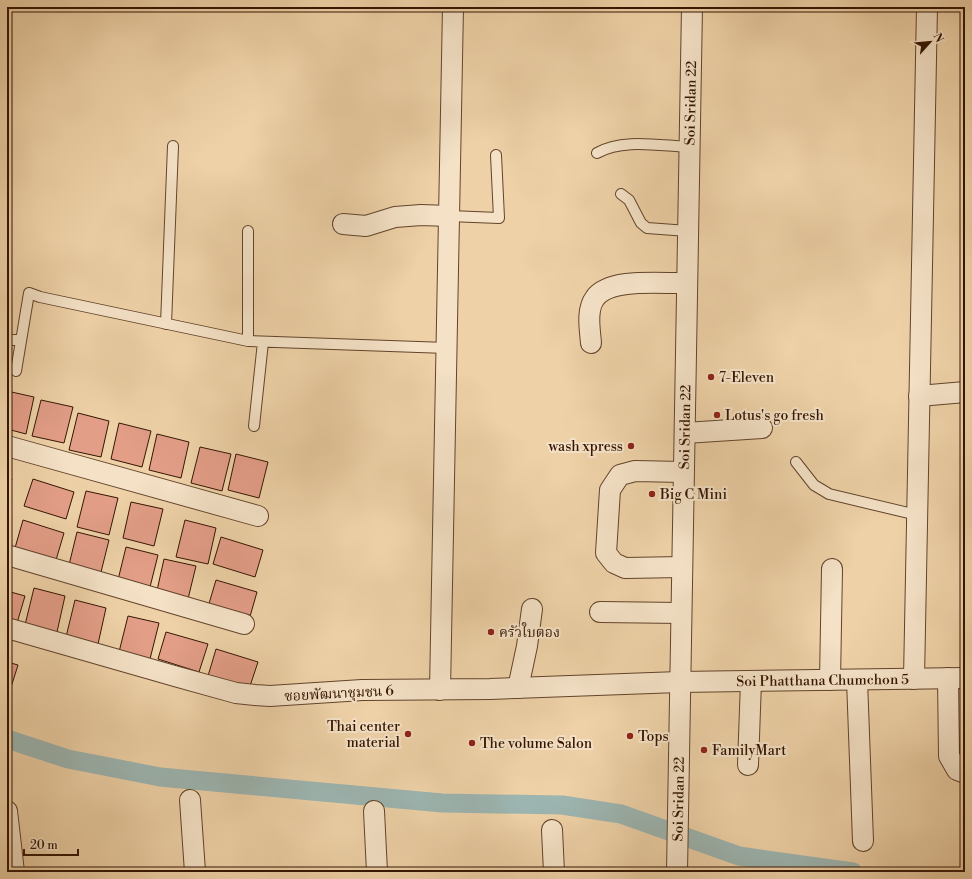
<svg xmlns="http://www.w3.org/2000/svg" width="972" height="879" font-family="'Libre Bodoni','Noto Serif Thai',serif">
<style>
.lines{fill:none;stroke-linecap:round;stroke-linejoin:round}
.canal{stroke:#9cb5b1;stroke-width:19}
.building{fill:#e39e88;stroke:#341502}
.lane-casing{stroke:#62442b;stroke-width:12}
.street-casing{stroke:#62442b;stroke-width:22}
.lane{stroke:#f4e1c6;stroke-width:10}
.street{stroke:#f4e1c6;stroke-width:20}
.poi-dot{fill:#8f2418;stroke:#f4e1c6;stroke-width:1.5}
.labels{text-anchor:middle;stroke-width:4;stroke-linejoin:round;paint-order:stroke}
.street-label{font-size:14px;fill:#341502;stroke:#f4e1c6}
.poi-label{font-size:14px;fill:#341502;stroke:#f4e1c6;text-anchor:start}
</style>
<rect width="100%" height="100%" fill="#eed1a7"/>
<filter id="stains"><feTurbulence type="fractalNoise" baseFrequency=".005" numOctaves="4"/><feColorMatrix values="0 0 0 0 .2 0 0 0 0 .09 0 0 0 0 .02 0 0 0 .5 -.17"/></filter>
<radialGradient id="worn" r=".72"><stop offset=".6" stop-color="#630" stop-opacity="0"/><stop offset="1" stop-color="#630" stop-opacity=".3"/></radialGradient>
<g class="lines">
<path class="canal" d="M7,739L68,759L160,777L442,803L562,805L621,814L739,856L853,872"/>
</g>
<path class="building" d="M7,391L34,397L26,434L7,429Z
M41,400L73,407L64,443L32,436Z
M78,413L109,421L101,457L69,450Z
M119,423L151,431L142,467L111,459Z
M157,434L189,442L181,478L149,470Z
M200,447L231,454L222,491L191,483Z
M236,454L268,462L259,498L228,490Z
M7,477L12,479L7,494Z
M33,479L74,492L66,519L24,506Z
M86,491L118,498L109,535L77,527Z
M131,502L163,509L154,546L123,538Z
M23,520L64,533L56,560L15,548Z
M185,520L216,528L208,564L176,557Z
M77,532L109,540L100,576L68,569Z
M221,537L263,550L255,577L213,564Z
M126,547L158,555L149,591L117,584Z
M164,559L196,566L187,603L156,595Z
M216,580L257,592L249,620L208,607Z
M34,588L65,596L57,632L25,625Z
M7,591L25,596L17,623L7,620Z
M75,600L106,608L98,644L66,637Z
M128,616L159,623L150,659L119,652Z
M166,632L208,644L199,672L158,659Z
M216,649L258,662L249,689L208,676Z
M7,662L18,665L7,700Z"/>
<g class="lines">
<g class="lane-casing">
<path id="lane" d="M597,153C623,138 660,146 690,147
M621,194L629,200L641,223L647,228L688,231
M449,216L499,218L496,155
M248,231V341
M166,324L173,146
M7,340H21
M16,371L29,293L40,297L248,341L447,348
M254,426L263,342
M796,462L814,485L829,494L917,515"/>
</g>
<g class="street-casing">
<g id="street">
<path d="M343,224L366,226L395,217L421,215L449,216"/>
<path d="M591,343C590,330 586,310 595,298C610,277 663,284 687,283"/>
<path d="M919,396L965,392"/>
<path d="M685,433L762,428"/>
<path d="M7,446L258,516"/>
<path d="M7,555L244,624"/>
<path d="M682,567L625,568L614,563L606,553L610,490L620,475L635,471L683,472"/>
<path d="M600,612L681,613"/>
<path id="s1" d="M7,628L178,677L236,693L255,695L270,696L362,690L490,689L679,682L965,678"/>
<path d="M948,678L949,756L957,770L965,773"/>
<path d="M914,679L927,7"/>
<path d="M830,680L832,569"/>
<path d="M857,680L863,841"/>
<path d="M518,688L527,646L532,609"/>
<path d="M440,690L453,7"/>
<path d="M748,765L751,681"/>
<path d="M190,800L195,872"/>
<path d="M7,811L14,872"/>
<path d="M374,811L377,872"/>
<path d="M552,830L554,872"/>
<path id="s2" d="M677,872L692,7"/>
</g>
</g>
<use href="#lane" class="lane"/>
<use href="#street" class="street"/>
</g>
<g class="poi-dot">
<circle cx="711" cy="377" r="4"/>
<circle cx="717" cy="415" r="4"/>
<circle cx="631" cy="446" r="4"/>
<circle cx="652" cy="494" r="4"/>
<circle cx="491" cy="632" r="4"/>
<circle cx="408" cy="734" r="4"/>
<circle cx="630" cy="736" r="4"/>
<circle cx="472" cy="743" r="4"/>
<circle cx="704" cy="750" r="4"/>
</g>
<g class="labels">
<g class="street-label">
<text dy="5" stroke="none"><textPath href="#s2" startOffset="769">Soi Sridan 22</textPath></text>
<text dy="5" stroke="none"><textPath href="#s2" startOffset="445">Soi Sridan 22</textPath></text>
<text dy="5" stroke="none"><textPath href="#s1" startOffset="825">Soi Phatthana Chumchon 5</textPath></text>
<text transform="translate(339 693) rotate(-3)" y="5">ซอยพัฒนาชุมชน 6</text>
<text dy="5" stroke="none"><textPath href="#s2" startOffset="73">Soi Sridan 22</textPath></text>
</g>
<g class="poi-label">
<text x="719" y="382">7-Eleven</text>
<text x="725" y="420">Lotus's go fresh</text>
<text x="623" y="451" text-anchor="end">wash xpress</text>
<text x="660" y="499">Big C Mini</text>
<text x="499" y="637">ครัวใบตอง</text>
<text x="400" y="731" text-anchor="end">Thai center<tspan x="400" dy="16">material</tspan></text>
<text x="638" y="741">Tops</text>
<text x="480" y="748">The volume Salon</text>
<text x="712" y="755">FamilyMart</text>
</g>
</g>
<rect width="972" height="879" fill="none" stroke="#eed1a7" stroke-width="24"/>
<rect x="8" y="8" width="956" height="863" fill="none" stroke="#341502" stroke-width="2"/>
<rect x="12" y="12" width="948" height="855" fill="none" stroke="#341502"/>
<g transform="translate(930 42) rotate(63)" stroke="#f4e1c6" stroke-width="3" paint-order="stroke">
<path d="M0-3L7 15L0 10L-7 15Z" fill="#341502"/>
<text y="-6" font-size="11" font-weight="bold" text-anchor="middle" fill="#341502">N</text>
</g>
<path d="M24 849v6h54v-6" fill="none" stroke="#341502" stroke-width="2"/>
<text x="30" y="849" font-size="12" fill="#341502" stroke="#f4e1c6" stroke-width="3" paint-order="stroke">20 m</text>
<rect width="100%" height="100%" filter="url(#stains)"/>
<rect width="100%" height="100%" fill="url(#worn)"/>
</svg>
